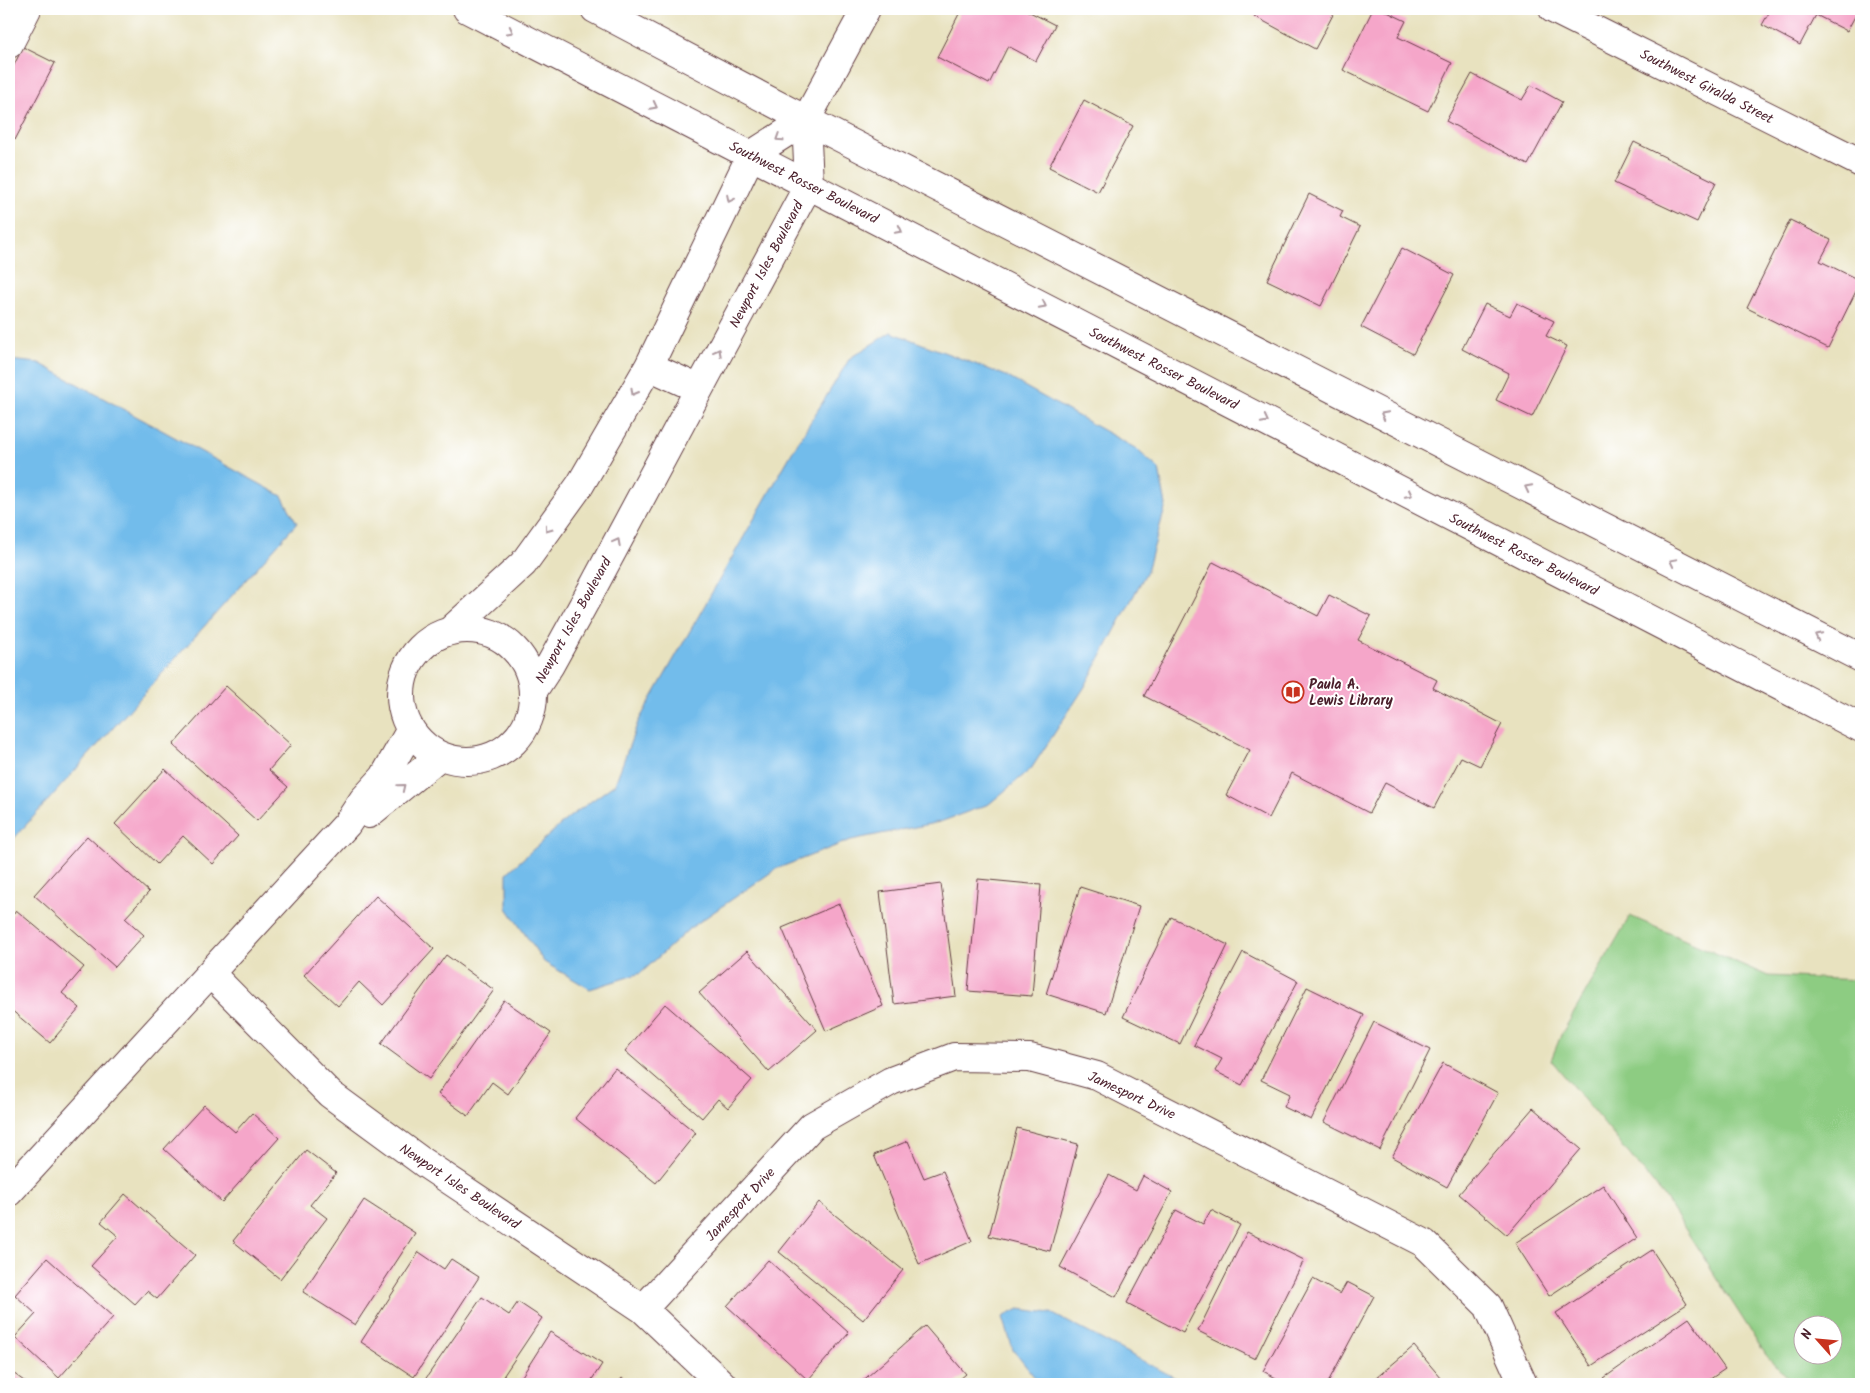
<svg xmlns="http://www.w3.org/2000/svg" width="1870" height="1393" font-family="Kalam,sans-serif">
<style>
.green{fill:#8dcc82;stroke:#6c7656;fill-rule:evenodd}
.water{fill:#72bceb;stroke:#5e6e8b}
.building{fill:#f5a6c9}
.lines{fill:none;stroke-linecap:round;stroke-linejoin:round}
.minor-casing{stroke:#623c41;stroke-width:30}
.minor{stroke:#fff;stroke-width:28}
.oneway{stroke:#ae9aa0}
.labels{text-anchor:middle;stroke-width:4;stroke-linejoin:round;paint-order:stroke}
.street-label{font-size:14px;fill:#4a1f2b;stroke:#fff}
.poi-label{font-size:14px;font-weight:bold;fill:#4a1f2b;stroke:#fff;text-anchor:start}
</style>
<rect width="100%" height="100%" fill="#fff"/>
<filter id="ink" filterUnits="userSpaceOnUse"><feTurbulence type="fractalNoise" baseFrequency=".02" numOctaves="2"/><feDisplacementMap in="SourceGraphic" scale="10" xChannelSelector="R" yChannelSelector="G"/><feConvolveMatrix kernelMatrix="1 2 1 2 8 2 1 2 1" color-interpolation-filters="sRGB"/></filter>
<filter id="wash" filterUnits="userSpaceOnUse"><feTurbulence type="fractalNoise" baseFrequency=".0096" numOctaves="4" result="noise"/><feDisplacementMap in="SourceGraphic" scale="20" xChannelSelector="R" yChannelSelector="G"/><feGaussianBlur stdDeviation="1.12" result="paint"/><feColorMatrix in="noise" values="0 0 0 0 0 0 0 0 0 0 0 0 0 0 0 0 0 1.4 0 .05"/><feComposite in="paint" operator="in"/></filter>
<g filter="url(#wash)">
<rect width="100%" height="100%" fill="#e8e2bf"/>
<path class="green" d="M1630,916L1768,976L1861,980V1384H1793L1766,1355L1664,1196L1551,1060L1561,1035ZM1802,1326H1832V1356H1802Z"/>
<path class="water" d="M891,332L1004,375L1135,448L1159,469L1166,505L1147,571L1084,688L1031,769L989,804L940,822L851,840L776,869L689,929L641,973L590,989L544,962L507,908V873L568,818L615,784L638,722L798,442L850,358Z
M9,360L39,363L282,496L297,523L9,844Z
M1019,1309L1051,1313L1187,1384H1040L1013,1350L1003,1317Z"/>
<g id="blocks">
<path class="building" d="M953,9H1024L1055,25L1036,61L1008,46L989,84L937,57L959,14L952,10Z
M1258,9H1336L1315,49L1254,16Z
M1373,9H1381L1406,21L1398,37L1452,63L1428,111L1343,70Z
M1771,9H1859L1847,31L1816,15L1800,45L1762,25Z
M23,47L55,63L15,140L9,137V75Z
M1472,74L1522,100L1531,85L1562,102L1528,165L1446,121Z
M1084,100L1133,126L1098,192L1049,167Z
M1634,142L1716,182L1697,222L1614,183Z
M1309,194L1343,211L1340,217L1360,227L1321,306L1267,280Z
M1790,220L1831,240L1820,261L1861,281L1828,348L1747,308Z
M1402,248L1454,275L1413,354L1361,327Z
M1517,303L1554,321L1546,336L1567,346L1532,417L1496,400L1509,373L1462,349L1485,304L1510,316Z
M1213,562L1318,616L1329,595L1371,616L1358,640L1437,680L1433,688L1502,724L1480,766L1461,757L1434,808L1385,783L1369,813L1292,773L1269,818L1226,795L1250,750L1144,696Z
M226,686L291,745L269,770L288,787L257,821L173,745Z
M165,769L238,836L213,864L183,836L157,864L115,824Z
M87,836L149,892L125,918L144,935L115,967L34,895Z
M978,879L1041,885L1032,996L968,991Z
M941,884L956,996L894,1004L880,892Z
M1080,887L1139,906L1106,1013L1046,994Z
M376,896L434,949L383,1005L359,982L338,1006L304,975Z
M839,904L883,1006L826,1031L782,928Z
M16,910L84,967L62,993L80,1008L50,1043L9,1008V919Z
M1171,917L1228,945L1180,1044L1123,1017Z
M747,951L817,1030L769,1072L699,993Z
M1243,952L1298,981L1242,1085L1215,1071L1222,1059L1194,1045Z
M446,955L494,990L429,1079L381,1044Z
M1307,987L1364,1015L1311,1120L1284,1107L1290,1094L1261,1080Z
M504,1000L551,1033L508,1094L492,1082L468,1116L438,1094Z
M665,1004L752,1080L728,1108L718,1099L702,1118L625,1051Z
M1374,1022L1430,1050L1380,1150L1324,1122Z
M1443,1063L1498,1093L1447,1187L1392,1157Z
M615,1068L696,1133L656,1183L575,1118Z
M204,1105L235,1132L252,1113L279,1138L222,1202L164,1149Z
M1533,1108L1581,1149L1507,1235L1459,1194Z
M1017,1128L1078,1144L1050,1251L989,1236Z
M908,1141L924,1178L943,1171L972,1241L919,1264L874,1155Z
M306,1150L336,1173L310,1205L327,1218L280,1279L233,1241Z
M1109,1175L1136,1190L1143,1176L1172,1192L1116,1297L1060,1267Z
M1603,1185L1637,1238L1549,1296L1515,1243Z
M125,1194L195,1255L157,1299L147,1291L135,1304L91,1266L118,1236L101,1222Z
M364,1200L415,1233L355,1325L303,1292Z
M819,1202L903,1270L863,1320L779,1252Z
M1176,1210L1203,1224L1211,1210L1240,1225L1183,1333L1127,1303Z
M1247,1232L1304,1260L1255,1359L1198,1331Z
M1652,1250L1687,1304L1591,1366L1556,1313Z
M419,1252L444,1269L451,1259L479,1277L414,1377L361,1342Z
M47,1258L113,1317L59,1378L15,1337L36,1314L15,1295Z
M768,1260L849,1333L808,1380L727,1306Z
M1313,1279L1340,1294L1347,1282L1374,1296L1327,1384H1287L1263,1371Z
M482,1297L509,1315L518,1302L542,1318L498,1384H422Z
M1689,1318L1725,1369L1703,1384H1609L1604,1378Z
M925,1326L966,1374L954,1384H859Z
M550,1332L602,1364L589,1384H517Z
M1414,1346L1446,1384H1369Z
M9,1370L28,1384H9Z
M622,1378L629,1384H616Z"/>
</g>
</g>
<g filter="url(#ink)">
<use href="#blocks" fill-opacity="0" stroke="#623c41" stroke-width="1"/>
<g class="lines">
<g class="minor-casing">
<path id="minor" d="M467,9L1861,728
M595,9L806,120L1861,658
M1553,9L1861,163
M9,44L27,9
M649,366L699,389
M401 695a66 66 0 1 1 132 0a66 66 0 1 1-132 0Z
M451,630L523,564L580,485L649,366L751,155L806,120L866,9
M533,691L550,665L592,589L809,184L806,120
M369,814L440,756
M211,974L330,1094L424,1163L643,1309L722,1384
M9,1192L347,824L363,800L384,777L410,731
M643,1309L812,1126L891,1081L954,1057L1030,1058L1097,1076L1424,1243L1488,1306L1523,1384"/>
</g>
<use href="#minor" class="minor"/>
</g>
<defs><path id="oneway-chevron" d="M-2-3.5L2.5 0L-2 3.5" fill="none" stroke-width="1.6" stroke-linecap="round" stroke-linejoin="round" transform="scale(1.25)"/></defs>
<g class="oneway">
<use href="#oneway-chevron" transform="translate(510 31) rotate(27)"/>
<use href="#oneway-chevron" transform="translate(654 106) rotate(27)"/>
<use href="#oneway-chevron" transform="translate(779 138) rotate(147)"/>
<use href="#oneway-chevron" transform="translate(730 199) rotate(116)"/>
<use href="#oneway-chevron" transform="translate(899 230) rotate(27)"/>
<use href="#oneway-chevron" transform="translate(1043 305) rotate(27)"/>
<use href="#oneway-chevron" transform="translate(718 352) rotate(-62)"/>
<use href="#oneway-chevron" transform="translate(634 392) rotate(120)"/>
<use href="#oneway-chevron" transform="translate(1384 415) rotate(-153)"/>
<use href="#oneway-chevron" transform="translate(1265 420) rotate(27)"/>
<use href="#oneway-chevron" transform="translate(1528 488) rotate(-153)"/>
<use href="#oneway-chevron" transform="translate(1409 494) rotate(27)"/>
<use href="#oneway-chevron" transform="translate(548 529) rotate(126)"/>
<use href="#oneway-chevron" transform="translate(617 542) rotate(-62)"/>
<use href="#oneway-chevron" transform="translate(1673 562) rotate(-153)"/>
<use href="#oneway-chevron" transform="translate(1818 636) rotate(-153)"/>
<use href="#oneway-chevron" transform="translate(402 787) rotate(-39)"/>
</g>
</g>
<defs>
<g id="library-ring" transform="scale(1.125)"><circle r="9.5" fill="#fff" stroke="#c8321e" stroke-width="1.5"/><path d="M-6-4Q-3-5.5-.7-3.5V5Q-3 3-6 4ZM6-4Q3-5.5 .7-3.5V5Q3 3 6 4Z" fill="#c8321e"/></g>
</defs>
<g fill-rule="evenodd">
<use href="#library-ring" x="1293" y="692"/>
</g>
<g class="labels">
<g class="street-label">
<text transform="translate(1707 86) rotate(27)" y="5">Southwest Giralda Street</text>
<text transform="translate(804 182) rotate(27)" y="5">Southwest Rosser Boulevard</text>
<text transform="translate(766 264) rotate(-62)" y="5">Newport Isles Boulevard</text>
<text transform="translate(1164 368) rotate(27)" y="5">Southwest Rosser Boulevard</text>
<text transform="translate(1524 554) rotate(27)" y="5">Southwest Rosser Boulevard</text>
<text transform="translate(573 620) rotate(-61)" y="5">Newport Isles Boulevard</text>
<text transform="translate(1132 1095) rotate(25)" y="5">Jamesport Drive</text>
<text transform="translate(460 1186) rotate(34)" y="5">Newport Isles Boulevard</text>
<text transform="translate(740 1204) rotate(-47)" y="5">Jamesport Drive</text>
</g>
<g class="poi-label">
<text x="1309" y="689">Paula A.<tspan x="1309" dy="16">Lewis Library</tspan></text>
</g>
</g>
<rect width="1870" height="1393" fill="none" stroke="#fff" stroke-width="30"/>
<g transform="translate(1818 1340) rotate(297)"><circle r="24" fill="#ffffff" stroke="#b7a5aa"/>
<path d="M0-4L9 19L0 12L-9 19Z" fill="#c8321e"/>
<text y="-8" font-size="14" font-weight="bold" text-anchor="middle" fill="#4a1f2b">N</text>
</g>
</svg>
